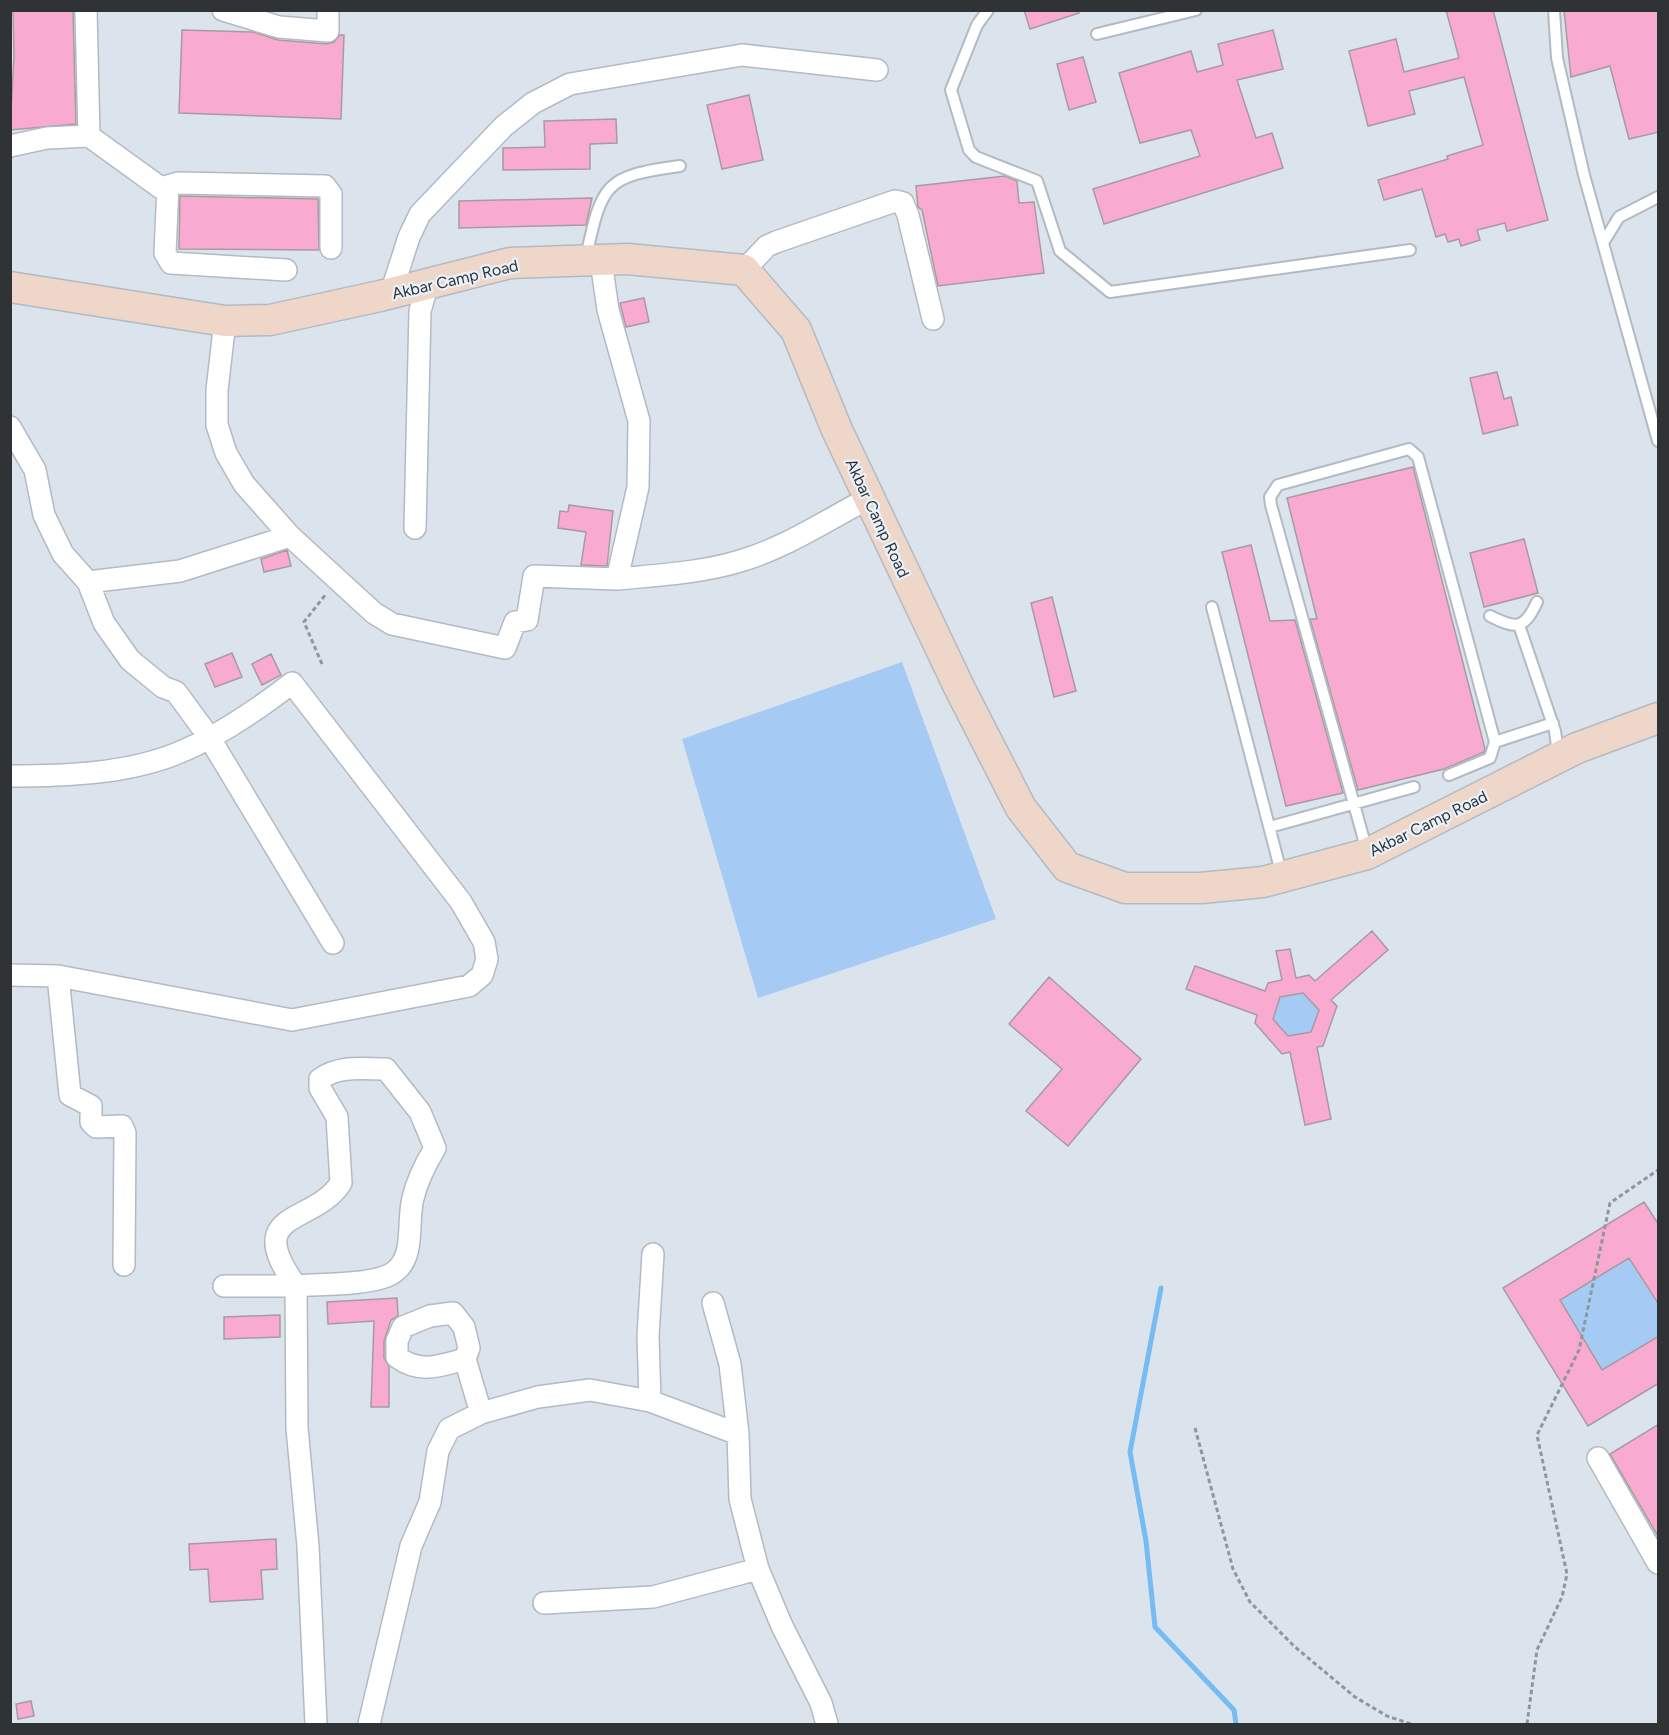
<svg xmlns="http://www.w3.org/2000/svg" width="1669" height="1735" font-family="Figtree,sans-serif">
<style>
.green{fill:#a5cbf4}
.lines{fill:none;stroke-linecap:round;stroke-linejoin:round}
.stream{stroke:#76bcf2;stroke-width:5}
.building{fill:#f9aad1;stroke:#a79ba0;stroke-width:1.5;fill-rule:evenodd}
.lane-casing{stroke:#b2bac3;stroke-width:14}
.street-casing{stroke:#b2bac3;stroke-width:24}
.secondary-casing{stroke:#b2bac3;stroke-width:33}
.path{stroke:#8f969d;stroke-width:3;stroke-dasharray:4.5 3;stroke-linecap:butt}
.lane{stroke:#fff;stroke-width:10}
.street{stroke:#fff;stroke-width:21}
.secondary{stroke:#eed6c8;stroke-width:30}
.labels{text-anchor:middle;stroke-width:4.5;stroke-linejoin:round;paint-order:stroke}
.street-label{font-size:16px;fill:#2f3336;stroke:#e9f1fa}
</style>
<rect width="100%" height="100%" fill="#dbe4ed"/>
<path class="green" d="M902,662L996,919L758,998L682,739Z
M1303,993L1319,1010L1311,1032L1288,1036L1273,1019L1280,997Z
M1629,1258L1658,1305V1336L1602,1370L1560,1300Z"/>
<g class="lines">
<path class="stream" d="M1161,1288L1130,1452L1146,1541L1155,1627L1234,1710L1236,1724"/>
</g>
<path class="building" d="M13,10H73L76,124L10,130L14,56Z
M1024,10H1078L1079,13L1030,29Z
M1446,10H1493L1548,220L1507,231L1505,223L1477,230L1480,240L1461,246L1459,239L1448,242L1445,234L1436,237L1422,189L1384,200L1378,180L1448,159L1447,156L1483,145L1464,77L1409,91L1415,114L1368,126L1349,51L1396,39L1404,72L1459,58Z
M1564,10H1659V132L1629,139L1610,66L1571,77Z
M182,30L253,32L278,40L327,44L334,42L340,35H344L341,119L179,113Z
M1273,30L1283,69L1237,80L1256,138L1272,133L1283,168L1104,224L1093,189L1200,156L1191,130L1140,143L1119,73L1191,51L1197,72L1223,65L1218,44Z
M1083,57L1096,102L1069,110L1057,64Z
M749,95L763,160L722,169L707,105Z
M616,119L617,143L590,144V169L503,170V148L545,147L544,121Z
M1005,176L1017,181L1019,203L1034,202L1044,273L938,286L922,210L918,207L916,186Z
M180,196L318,199L319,250L179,249Z
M592,198L586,225L459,228V201Z
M644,298L649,322L626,327L620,303Z
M1497,372L1504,399L1511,397L1518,425L1483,434L1470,378Z
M1413,467L1485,749L1484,752L1444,769L1358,790L1310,619H1317L1287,498Z
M569,505L613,511L607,566L581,565L586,532L558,528L560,511L568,512Z
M1524,539L1538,593L1484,607L1470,553Z
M1251,545L1270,621L1295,620L1343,793L1286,806L1222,552Z
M287,550L291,566L264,572L261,559Z
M1052,597L1076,691L1054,697L1031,603Z
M232,653L242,677L215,687L205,664Z
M271,654L281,675L262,685L252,664Z
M1372,931L1388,950L1331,1000L1337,1006L1323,1046L1317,1047L1331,1119L1305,1125L1290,1052L1282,1054L1255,1023L1257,1015L1186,989L1195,966L1265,991L1268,983L1282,980L1276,951L1290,949L1296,978L1309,975L1315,981ZM1303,993L1319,1010L1311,1032L1288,1036L1273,1019L1280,997Z
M1049,977L1141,1059L1068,1146L1026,1111L1062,1069L1009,1024Z
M1644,1202L1659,1225V1305L1629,1258L1560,1300L1602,1370L1659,1336V1383L1588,1426L1503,1288Z
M397,1298L398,1316L391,1320L384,1341V1358L389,1366V1407H371L374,1321L328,1324L327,1302Z
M280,1315V1337L224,1339V1317Z
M1659,1424V1538L1610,1454Z
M276,1539L277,1569L261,1570L263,1599L210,1602L208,1569L190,1570L189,1544Z
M31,1701L34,1716L18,1719L16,1704Z"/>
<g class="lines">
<g class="lane-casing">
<path id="lane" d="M988,10L977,25L951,90L969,150L976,157L1037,181L1060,251L1110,292L1410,250
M1554,10L1557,58L1584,175L1658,441
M1097,34L1196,10
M1603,243L1619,217L1658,197
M586,257C602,183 605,176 680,166
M1212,607L1282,876
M1490,616C1516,629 1524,630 1537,602
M1519,625L1555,731L1558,754
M1449,775L1490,758L1495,742
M1270,827L1414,787
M1367,851L1271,505L1270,497L1278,485L1409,449L1418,457L1495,742L1553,723"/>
</g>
<g class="street-casing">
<path id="street" d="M86,10L89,136
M223,10L279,27L328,31V10
M10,146L47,138L89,136L161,188L178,183L325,186L331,194V248
M168,186L165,253L171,263L286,270
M601,261L608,310L639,421L638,487L617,579C657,575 701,573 740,561C785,548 827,520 869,498
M744,270L767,246L776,242L895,201L903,203L908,215L933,319
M391,293L409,237L420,214L504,126L533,103L570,84L742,55L877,70
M225,321L217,390V425L226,453L244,484L290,536L374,613L392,624L505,648L515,622L527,620L534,576L617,579
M10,427L35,470L44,515L63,554L88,582L104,623L130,660L163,687L176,692L209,737L333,943
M415,528L420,311L428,283
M88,582L180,571L290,536
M10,776C65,776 127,774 178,753C219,736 257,710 292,683L461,902L484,942L487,959L482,975L469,986L292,1020L58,976L10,975
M58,976L70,1095L91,1106V1122L96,1127L122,1126L125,1133L124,1265
M224,1286H296
M296,1286C241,1209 313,1226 341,1183L337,1117L320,1088V1079C340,1065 362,1069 386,1069L420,1112L435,1148C426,1163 417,1181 413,1198C406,1224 418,1263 387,1276C366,1285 320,1284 296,1286L297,1428L308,1546L316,1724
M713,1303L730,1364L738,1434
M465,1359C440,1366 420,1374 397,1357V1341L403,1327L430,1316L453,1313L464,1327L469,1348L465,1359L481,1413
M650,1401L648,1336L653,1254
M1598,1458L1658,1563
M544,1603L653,1597L758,1569
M369,1724L411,1546L430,1502L438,1451L449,1429L481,1413L538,1397L590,1390L650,1401L738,1434L740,1499L758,1569L782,1626L821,1703L827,1724"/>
</g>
<g class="secondary-casing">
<path id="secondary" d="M10,287L225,321L270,320L380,296L510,263L627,259L744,270L796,330L837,430L959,687L1021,808L1067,867L1125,888H1201L1263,882L1367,854L1577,748L1658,718"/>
</g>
<path class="path" d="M322,664L304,622L326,594
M1195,1428L1233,1569L1250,1602L1295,1647L1355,1697L1387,1716L1411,1724
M1527,1724L1537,1650L1562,1597L1567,1574L1537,1435L1579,1350L1610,1203L1658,1170"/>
<use href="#lane" class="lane"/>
<use href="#street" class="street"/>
<use href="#secondary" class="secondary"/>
</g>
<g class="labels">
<g class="street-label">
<text transform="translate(455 279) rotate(-13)" y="6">Akbar Camp Road</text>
<text transform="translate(878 518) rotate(65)" y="6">Akbar Camp Road</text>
<text transform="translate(1428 823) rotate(-26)" y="6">Akbar Camp Road</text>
</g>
</g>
<rect width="1669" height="1735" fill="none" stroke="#2f3336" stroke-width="24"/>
</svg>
